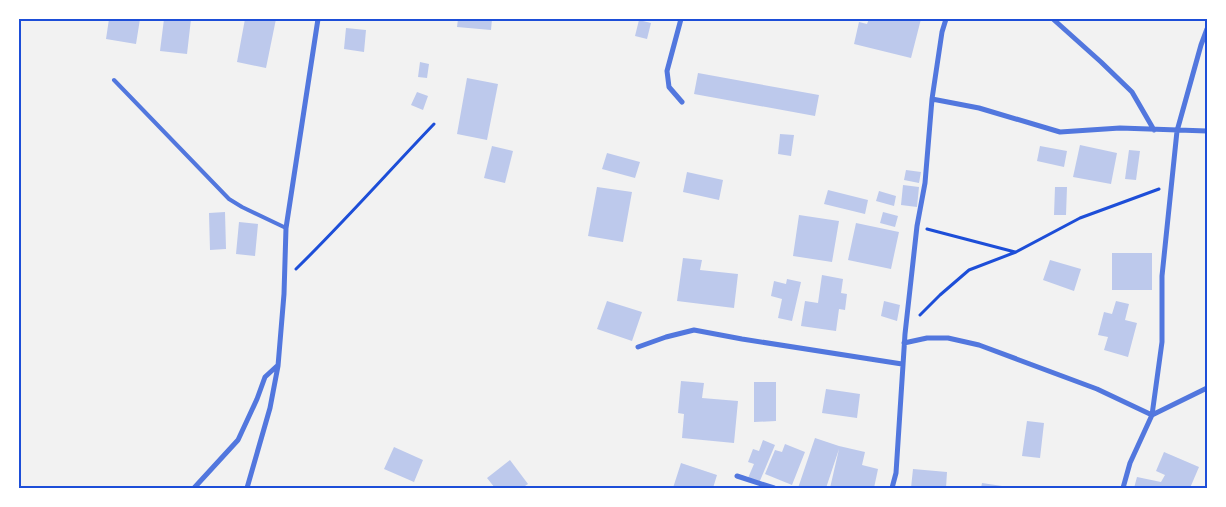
<svg xmlns="http://www.w3.org/2000/svg" width="1226" height="507" font-family="'PT Sans',sans-serif">
<style>
.building{fill:#bdc9ec}
.lines{fill:none;stroke-linecap:round;stroke-linejoin:round}
.path{stroke:#1d4ed8;stroke-width:3}
.service{stroke:#5277de;stroke-width:4}
.minor{stroke:#5277de;stroke-width:5}
.neatline{fill:none;stroke:#1d4ed8;stroke-width:2}
</style>
<rect width="100%" height="100%" fill="#f2f2f2"/>
<path class="building" d="M109,19H140L136,44L106,39Z
M164,19H191L187,54L160,51Z
M245,19H276L266,68L237,62Z
M458,19H492L491,30L457,27Z
M869,19H921L911,58L854,44L859,22L867,24Z
M639,20L651,23L647,39L635,36Z
M346,28L366,30L364,52L344,49Z
M420,62L429,64L427,78L418,77Z
M698,73L819,95L815,116L694,94Z
M467,78L498,84L487,140L457,134Z
M417,92L428,96L423,110L411,105Z
M780,134L794,135L791,156L778,154Z
M1080,145L1117,153L1111,184L1073,177Z
M492,146L513,151L505,183L484,178Z
M1040,146L1067,151L1064,167L1037,161Z
M1129,150L1140,151L1136,180L1125,179Z
M607,153L640,162L635,178L602,169Z
M906,170L921,172L919,183L904,180Z
M687,172L723,180L719,200L683,192Z
M903,185L919,187L917,207L901,205Z
M597,187L632,192L623,242L588,236Z
M1055,187H1067L1066,215H1054Z
M828,190L868,200L865,214L824,204Z
M879,191L896,196L894,206L876,201Z
M225,212L226,249L210,250L209,213Z
M883,212L898,216L895,227L880,223Z
M799,215L839,221L832,262L793,256Z
M239,222L258,224L255,256L236,254Z
M856,223L899,232L891,269L848,260Z
M1112,253H1152V290H1112Z
M683,258L702,260L700,270L738,274L734,308L677,301Z
M1050,260L1081,269L1074,291L1043,280Z
M822,275L843,279L841,293L847,294L845,310L839,309L836,331L801,326L805,301L818,303Z
M787,279L801,282L792,321L778,318L782,299L771,296L774,281L786,284Z
M607,301L642,312L632,341L597,329Z
M884,301L900,305L897,321L881,316Z
M1116,301L1129,304L1125,320L1137,323L1128,357L1104,350L1108,337L1098,335L1104,312L1112,314Z
M681,381L704,383L702,398L738,401L734,443L682,438L684,414L678,413Z
M754,382H776V421L754,422Z
M826,389L860,394L857,418L822,413Z
M1027,421L1044,423L1040,458L1022,456Z
M815,438L839,446L865,452L862,465L878,469L874,488H830L839,449L826,488H798Z
M763,440L775,445L759,483L748,478L754,464L748,462L753,449L759,451Z
M785,444L805,452L792,485L765,474L775,450L782,452Z
M394,447L423,460L414,482L384,469Z
M1164,452L1199,467L1190,488H1134L1137,477L1161,482L1165,475L1156,471Z
M510,460L528,484L522,488H495L487,478Z
M681,463L717,475L713,488H673Z
M913,469L947,472L946,488H911Z
M982,483L1002,486L1001,488H981Z"/>
<g class="lines">
<path class="path" d="M927,229L1015,252
M296,269C344,222 388,172 434,124
M920,315L940,295L969,270L1016,252L1080,218L1159,189"/>
<path class="service" d="M114,80L229,199L242,207L286,228"/>
<path class="minor" d="M681,19L667,71L669,87L682,102
M1053,19L1101,62L1132,92L1154,130
M932,99L979,108L1060,132L1120,128L1207,131
M904,343L927,338H948L979,345L1097,389L1152,415L1207,388
M638,347L666,337L694,330L742,339L902,364
M737,476L774,488
M194,488L238,440L257,399L265,377L277,366
M247,488L270,408L278,366L284,294L286,228L318,19
M892,488L896,473L905,334L917,226L925,183L932,99L942,32L946,19
M1123,488L1130,463L1152,415L1162,342V276L1177,131L1201,45L1207,29"/>
</g>
<rect width="1226" height="507" fill="none" stroke="#ffffff" stroke-width="40"/>
<rect x="20" y="20" width="1186" height="467" class="neatline"/>
</svg>
